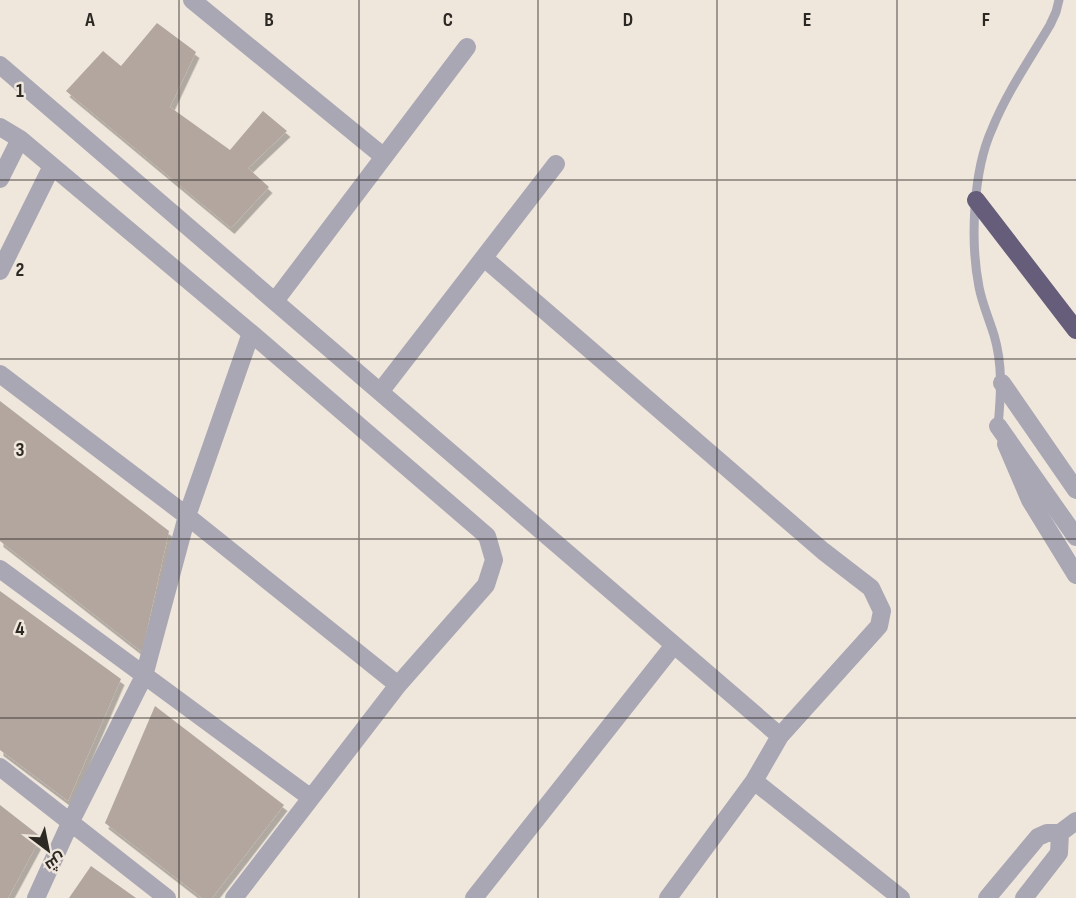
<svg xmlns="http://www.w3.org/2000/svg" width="1076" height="898" font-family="'Sofia Sans Condensed',Cairo,sans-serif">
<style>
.building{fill:#b2a69f;filter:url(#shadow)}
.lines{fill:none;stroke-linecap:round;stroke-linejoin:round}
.service{stroke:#aaa7b5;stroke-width:9}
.minor{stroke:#aaa7b5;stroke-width:18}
.tertiary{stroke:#aaa7b5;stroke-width:18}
.motorway{stroke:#655d79;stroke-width:18}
.grid{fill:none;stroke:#2c2824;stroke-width:1.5;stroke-opacity:0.55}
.grid-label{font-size:20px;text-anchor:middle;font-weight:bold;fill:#2c2824;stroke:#f0e7dc;stroke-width:5;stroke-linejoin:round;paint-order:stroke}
</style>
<defs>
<filter id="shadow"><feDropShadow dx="3.5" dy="6" stdDeviation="0" flood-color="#0004"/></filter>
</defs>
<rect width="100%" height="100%" fill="#f0e7dc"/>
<path class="building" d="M157,23L196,52L170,107L230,150L263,111L287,131L248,168L269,187L231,228L66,91L103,51L121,66Z
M0,401L169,531L142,652L0,541Z
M0,591L121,679L68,801L0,750Z
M155,706L284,805L212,898H202L105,823Z
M0,805L41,837L8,898H0Z
M91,866L136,898H69Z"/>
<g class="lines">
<path class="service" d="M998,426C1001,395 1003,365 994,335C989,319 982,303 979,287C970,241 973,171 992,129C1007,92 1030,59 1050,25L1056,12L1059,0"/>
<path class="minor" d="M192,0L384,157
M0,65L780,736L754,781L668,898
M0,127L20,139L251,333L487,536L494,560L486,585L398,685L234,898
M0,179L20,139
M484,258L823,551L871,588L882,611L879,626L780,736
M0,271L52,166
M275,301L467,47
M0,374L187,516L398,685
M380,392L556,164
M1006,444L1030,500L1076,575
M0,569L311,798
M0,767L167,898
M754,781L901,898
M36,898L71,821L144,676L187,516L251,333
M474,898L674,645
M987,898L1038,837L1047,833H1060L1076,821
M1024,898L1059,853L1060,833"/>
<path class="tertiary" d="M1002,383L1076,490
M998,426L1076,537"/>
<path class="motorway" d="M976,200L1076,330"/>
</g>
<path class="grid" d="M179,0V898M359,0V898M538,0V898M717,0V898M897,0V898M0,180H1076M0,359H1076M0,539H1076M0,718H1076"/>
<g class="grid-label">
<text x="90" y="26">A</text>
<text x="269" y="26">B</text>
<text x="448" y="26">C</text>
<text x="628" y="26">D</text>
<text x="807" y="26">E</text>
<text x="986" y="26">F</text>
<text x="20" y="97">1</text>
<text x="20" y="276">2</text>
<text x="20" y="456">3</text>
<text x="20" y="635">4</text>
</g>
<g transform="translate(48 850) rotate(148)" stroke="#f0e7dc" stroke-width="4.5" paint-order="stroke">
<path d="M0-4.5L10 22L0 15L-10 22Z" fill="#2c2824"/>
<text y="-9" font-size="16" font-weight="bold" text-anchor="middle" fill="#2c2824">ش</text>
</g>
</svg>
